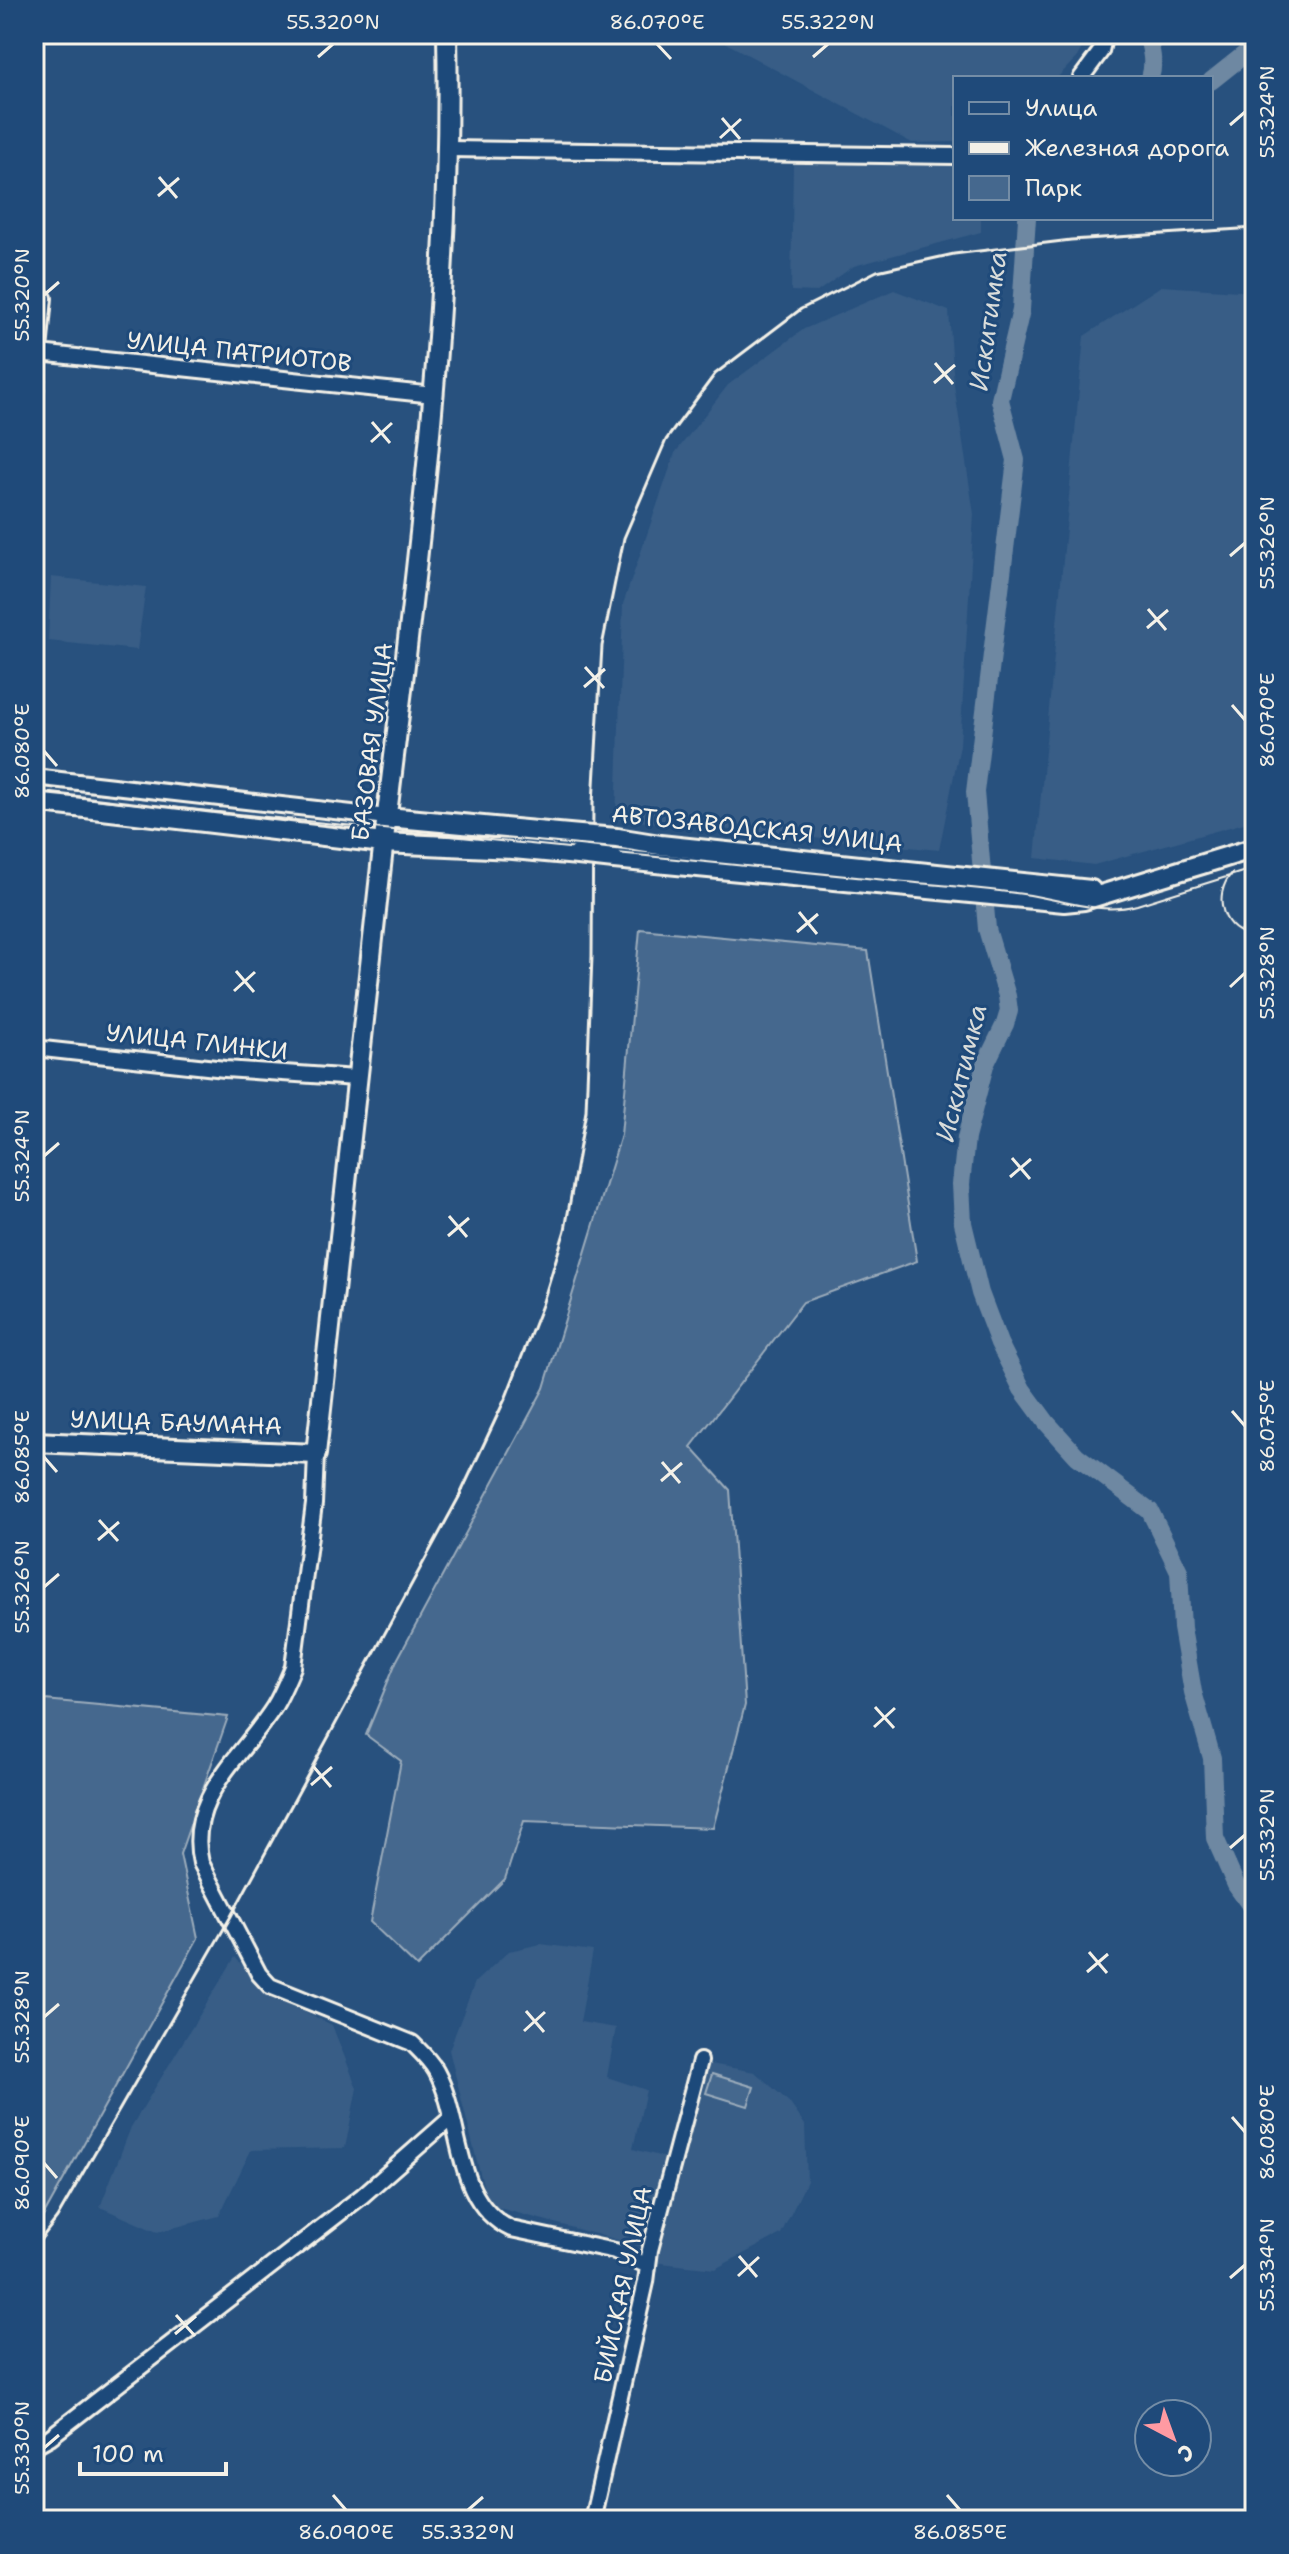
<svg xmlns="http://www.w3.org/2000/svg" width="1289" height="2554" font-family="'Shantell Sans',sans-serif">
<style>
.built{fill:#375d86}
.green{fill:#45688e;stroke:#9cacbb;stroke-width:2}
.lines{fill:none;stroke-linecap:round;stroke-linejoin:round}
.river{stroke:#6e88a2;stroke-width:18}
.minor-casing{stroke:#f4f1e8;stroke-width:20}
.major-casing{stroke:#f4f1e8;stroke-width:24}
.minor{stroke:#1f4a7a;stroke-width:14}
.major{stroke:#1f4a7a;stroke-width:18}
.tram{stroke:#f4f1e8;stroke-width:2}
.rail{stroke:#f4f1e8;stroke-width:3}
.major-bridge-casing{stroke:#f4f1e8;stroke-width:24;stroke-linecap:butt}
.major-bridge{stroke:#1f4a7a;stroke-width:18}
.ticks{fill:none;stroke:#f4f1e8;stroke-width:3}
.labels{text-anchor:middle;stroke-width:6;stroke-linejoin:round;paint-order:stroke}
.street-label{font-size:24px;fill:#f4f1e8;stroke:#1f4a7a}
.water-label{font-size:26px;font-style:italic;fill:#d9dcda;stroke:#1f4a7a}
.neatline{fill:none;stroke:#f4f1e8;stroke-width:3}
.ticks-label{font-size:20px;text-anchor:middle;fill:#f4f1e8}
</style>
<rect width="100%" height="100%" fill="#28517e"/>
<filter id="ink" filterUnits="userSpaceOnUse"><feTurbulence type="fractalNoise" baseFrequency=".0125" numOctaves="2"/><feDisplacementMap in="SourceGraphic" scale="16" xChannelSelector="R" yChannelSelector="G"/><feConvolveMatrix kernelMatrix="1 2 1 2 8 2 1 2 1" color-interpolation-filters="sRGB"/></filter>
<g filter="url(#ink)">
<path class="built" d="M709,34H1090L1077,57L1057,78H955V142L912,143Z
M793,164H955V218H981V232L854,266L817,292L791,291Z
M1161,286L1255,292V820L1094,865L1035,858L1084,336Z
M894,290L949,311L954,385L974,514L960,745L939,850L616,819L623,604L675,453L728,385L804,329Z
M51,577L146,587L137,650L48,641Z
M541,1944L593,1951L580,2022L616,2028L607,2077L646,2090L633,2149L667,2158L640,2246L488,2205L449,2050L475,1982L509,1951Z
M235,1957L267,1993L332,2025L357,2088L345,2148L251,2150L219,2216L157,2232L100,2207L131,2127Z
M705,2063L755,2072L789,2102L805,2125L807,2181L781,2234L715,2269L652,2262Z"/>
<path class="green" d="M640,929L868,951L917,1261L803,1302L691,1447L730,1490L745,1705L713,1828L524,1821L505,1879L417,1967L370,1922L401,1761L366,1735L396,1662L544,1388L621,1135Z
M34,1699L228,1717L180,1854L198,1938L40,2222L34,2227Z
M712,2074L754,2087L748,2106L706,2093Z"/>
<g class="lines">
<path class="river" d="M1147,34C1151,49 1155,63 1150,78
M1211,81L1255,46
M1027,218L1021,310L1000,400L1016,460L975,792L987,929L1007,996L1009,1011L1005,1024L985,1065L966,1138L961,1184L963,1223L980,1293L999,1343L1022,1389L1047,1423L1077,1456L1150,1511L1179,1571L1182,1628L1193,1692L1212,1758L1215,1838L1236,1885L1255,1912"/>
<g class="minor-casing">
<path id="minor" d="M1081,78L1101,51L1105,34
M449,149L955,156
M34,297L44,298L34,403
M39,353L434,395
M34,777L387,817
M34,1048L225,1069L356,1078
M316,1454L314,1504L293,1667C287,1681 282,1694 274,1707C243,1756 185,1798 201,1863L259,1974L270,1986L412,2043C421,2052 430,2060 436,2071C464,2122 452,2201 511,2229L615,2251L646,2265
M34,2446L50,2437L362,2196L452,2117
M592,2520L646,2282L650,2250L700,2061"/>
</g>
<g class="major-casing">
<path id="major" d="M34,802L383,843L513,849L578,855
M387,817L580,835
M617,838L660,845L1091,890
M614,859L1064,902L1084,900L1255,848
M34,1442L316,1454C340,1252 359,1050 383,848C415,577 453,307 447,34"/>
</g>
<use href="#minor" class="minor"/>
<use href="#major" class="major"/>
<path class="tram" d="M34,793C318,824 602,851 886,880C934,885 983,888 1030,895C1066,901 1101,915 1137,905L1255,868
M1232,873C1211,896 1223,934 1255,936"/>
<path class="rail" d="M34,2248L57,2218L230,1918L459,1497L506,1397L542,1305L565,1230L586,1111L592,956L593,803L602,646L624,538L666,440L715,374L801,309L877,271L954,254L1071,240L1255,228"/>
<g class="major-bridge-casing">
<path id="major-bridge" d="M580,835L617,838
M578,855L614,859"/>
</g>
<use href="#major-bridge" class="major-bridge"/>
</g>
</g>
<path class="ticks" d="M657,44L671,59M318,57L333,44M813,57L828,44M722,118L740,139M1230,125L1245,112M720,138L741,119M159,177L177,198M158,196L179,178M44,295L59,282M935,363L953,384M934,383L955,365M372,422L390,443M371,442L392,423M1230,556L1245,543M1148,609L1166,630M1147,628L1168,610M585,667L604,688M584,687L605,669M1232,705L1245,720M44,751L57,766M799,912L817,934M797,932L818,914M236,971L254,992M1230,987L1245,973M234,991L255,972M44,1156L59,1143M1012,1158L1030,1179M1010,1177L1031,1159M449,1216L467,1237M448,1236L469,1218M1232,1411L1245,1426M44,1457L57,1472M662,1462L680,1483M661,1481L682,1463M99,1520L118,1541M98,1540L119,1522M44,1587L59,1574M875,1707L894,1728M874,1727L895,1708M313,1766L331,1787M311,1785L332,1767M1230,1848L1245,1835M1089,1952L1107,1973M1087,1972L1108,1954M526,2011L544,2032M44,2017L59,2004M524,2031L545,2012M1232,2117L1245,2132M44,2163L57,2178M739,2256L757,2277M738,2276L759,2257M1230,2278L1245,2265M176,2315L195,2336M175,2334L196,2316M44,2448L59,2435M333,2495L346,2510M947,2495L960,2510M468,2510L483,2497"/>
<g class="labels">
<g class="street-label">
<text transform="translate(239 352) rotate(6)" y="8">УЛИЦА ПАТРИОТОВ</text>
<text transform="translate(372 742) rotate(-83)" y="8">БАЗОВАЯ УЛИЦА</text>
<text transform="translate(757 829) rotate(6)" y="8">АВТОЗАВОДСКАЯ УЛИЦА</text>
<text transform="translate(197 1042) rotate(6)" y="8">УЛИЦА ГЛИНКИ</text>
<text transform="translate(176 1423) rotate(2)" y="8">УЛИЦА БАУМАНА</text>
<text transform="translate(623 2285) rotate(-78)" y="8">БИЙСКАЯ УЛИЦА</text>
</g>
<g class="water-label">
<text transform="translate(988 321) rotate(-82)" y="9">Искитимка</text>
<text transform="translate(961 1073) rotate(-76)" y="9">Искитимка</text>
</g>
</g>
<rect width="1289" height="2554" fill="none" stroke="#1f4a7a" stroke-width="88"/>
<rect x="953" y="76" width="260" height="144" fill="#1f4a7a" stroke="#748da6" stroke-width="2"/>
<rect x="969" y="102" width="40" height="12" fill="#1f4a7a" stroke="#748da6" stroke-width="2"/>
<text x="1025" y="116" font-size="24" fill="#f4f1e8">Улица</text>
<rect x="969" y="142" width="40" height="12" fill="#f4f1e8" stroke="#748da6" stroke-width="2"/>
<text x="1025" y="156" font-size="24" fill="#f4f1e8">Железная дорога</text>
<rect x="969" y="176" width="40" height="24" fill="#45688e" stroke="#748da6" stroke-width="2"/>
<text x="1025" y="196" font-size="24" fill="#f4f1e8">Парк</text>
<g transform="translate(1173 2438) rotate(139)"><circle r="38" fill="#1f4a7a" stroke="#748da6" stroke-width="2"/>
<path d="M0-6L14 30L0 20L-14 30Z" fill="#ff9aa2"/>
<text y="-12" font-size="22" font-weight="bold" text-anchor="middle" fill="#f4f1e8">С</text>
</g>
<path d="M80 2462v12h146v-12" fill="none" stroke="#f4f1e8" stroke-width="4"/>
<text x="92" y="2462" font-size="24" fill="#f4f1e8" stroke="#1f4a7a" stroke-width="6" paint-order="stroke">100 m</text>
<rect x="44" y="44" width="1201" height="2466" class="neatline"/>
<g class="ticks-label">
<text x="333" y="29">55.320°N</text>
<text x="657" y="29">86.070°E</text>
<text x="828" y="29">55.322°N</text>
<text transform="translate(1267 112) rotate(-90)" y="7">55.324°N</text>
<text transform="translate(22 295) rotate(-90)" y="7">55.320°N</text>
<text transform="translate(1267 543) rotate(-90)" y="7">55.326°N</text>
<text transform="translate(1267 720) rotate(-90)" y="7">86.070°E</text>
<text transform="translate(22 751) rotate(-90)" y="7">86.080°E</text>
<text transform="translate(1267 973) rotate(-90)" y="7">55.328°N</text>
<text transform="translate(22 1156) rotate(-90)" y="7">55.324°N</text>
<text transform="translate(1267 1426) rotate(-90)" y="7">86.075°E</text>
<text transform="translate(22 1457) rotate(-90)" y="7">86.085°E</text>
<text transform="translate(22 1587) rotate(-90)" y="7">55.326°N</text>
<text transform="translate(1267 1835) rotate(-90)" y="7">55.332°N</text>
<text transform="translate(22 2017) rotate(-90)" y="7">55.328°N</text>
<text transform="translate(1267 2132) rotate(-90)" y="7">86.080°E</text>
<text transform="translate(22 2163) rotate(-90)" y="7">86.090°E</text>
<text transform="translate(1267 2265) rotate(-90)" y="7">55.334°N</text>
<text transform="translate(22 2448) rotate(-90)" y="7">55.330°N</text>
<text x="346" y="2539">86.090°E</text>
<text x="468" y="2539">55.332°N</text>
<text x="960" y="2539">86.085°E</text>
</g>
</svg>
